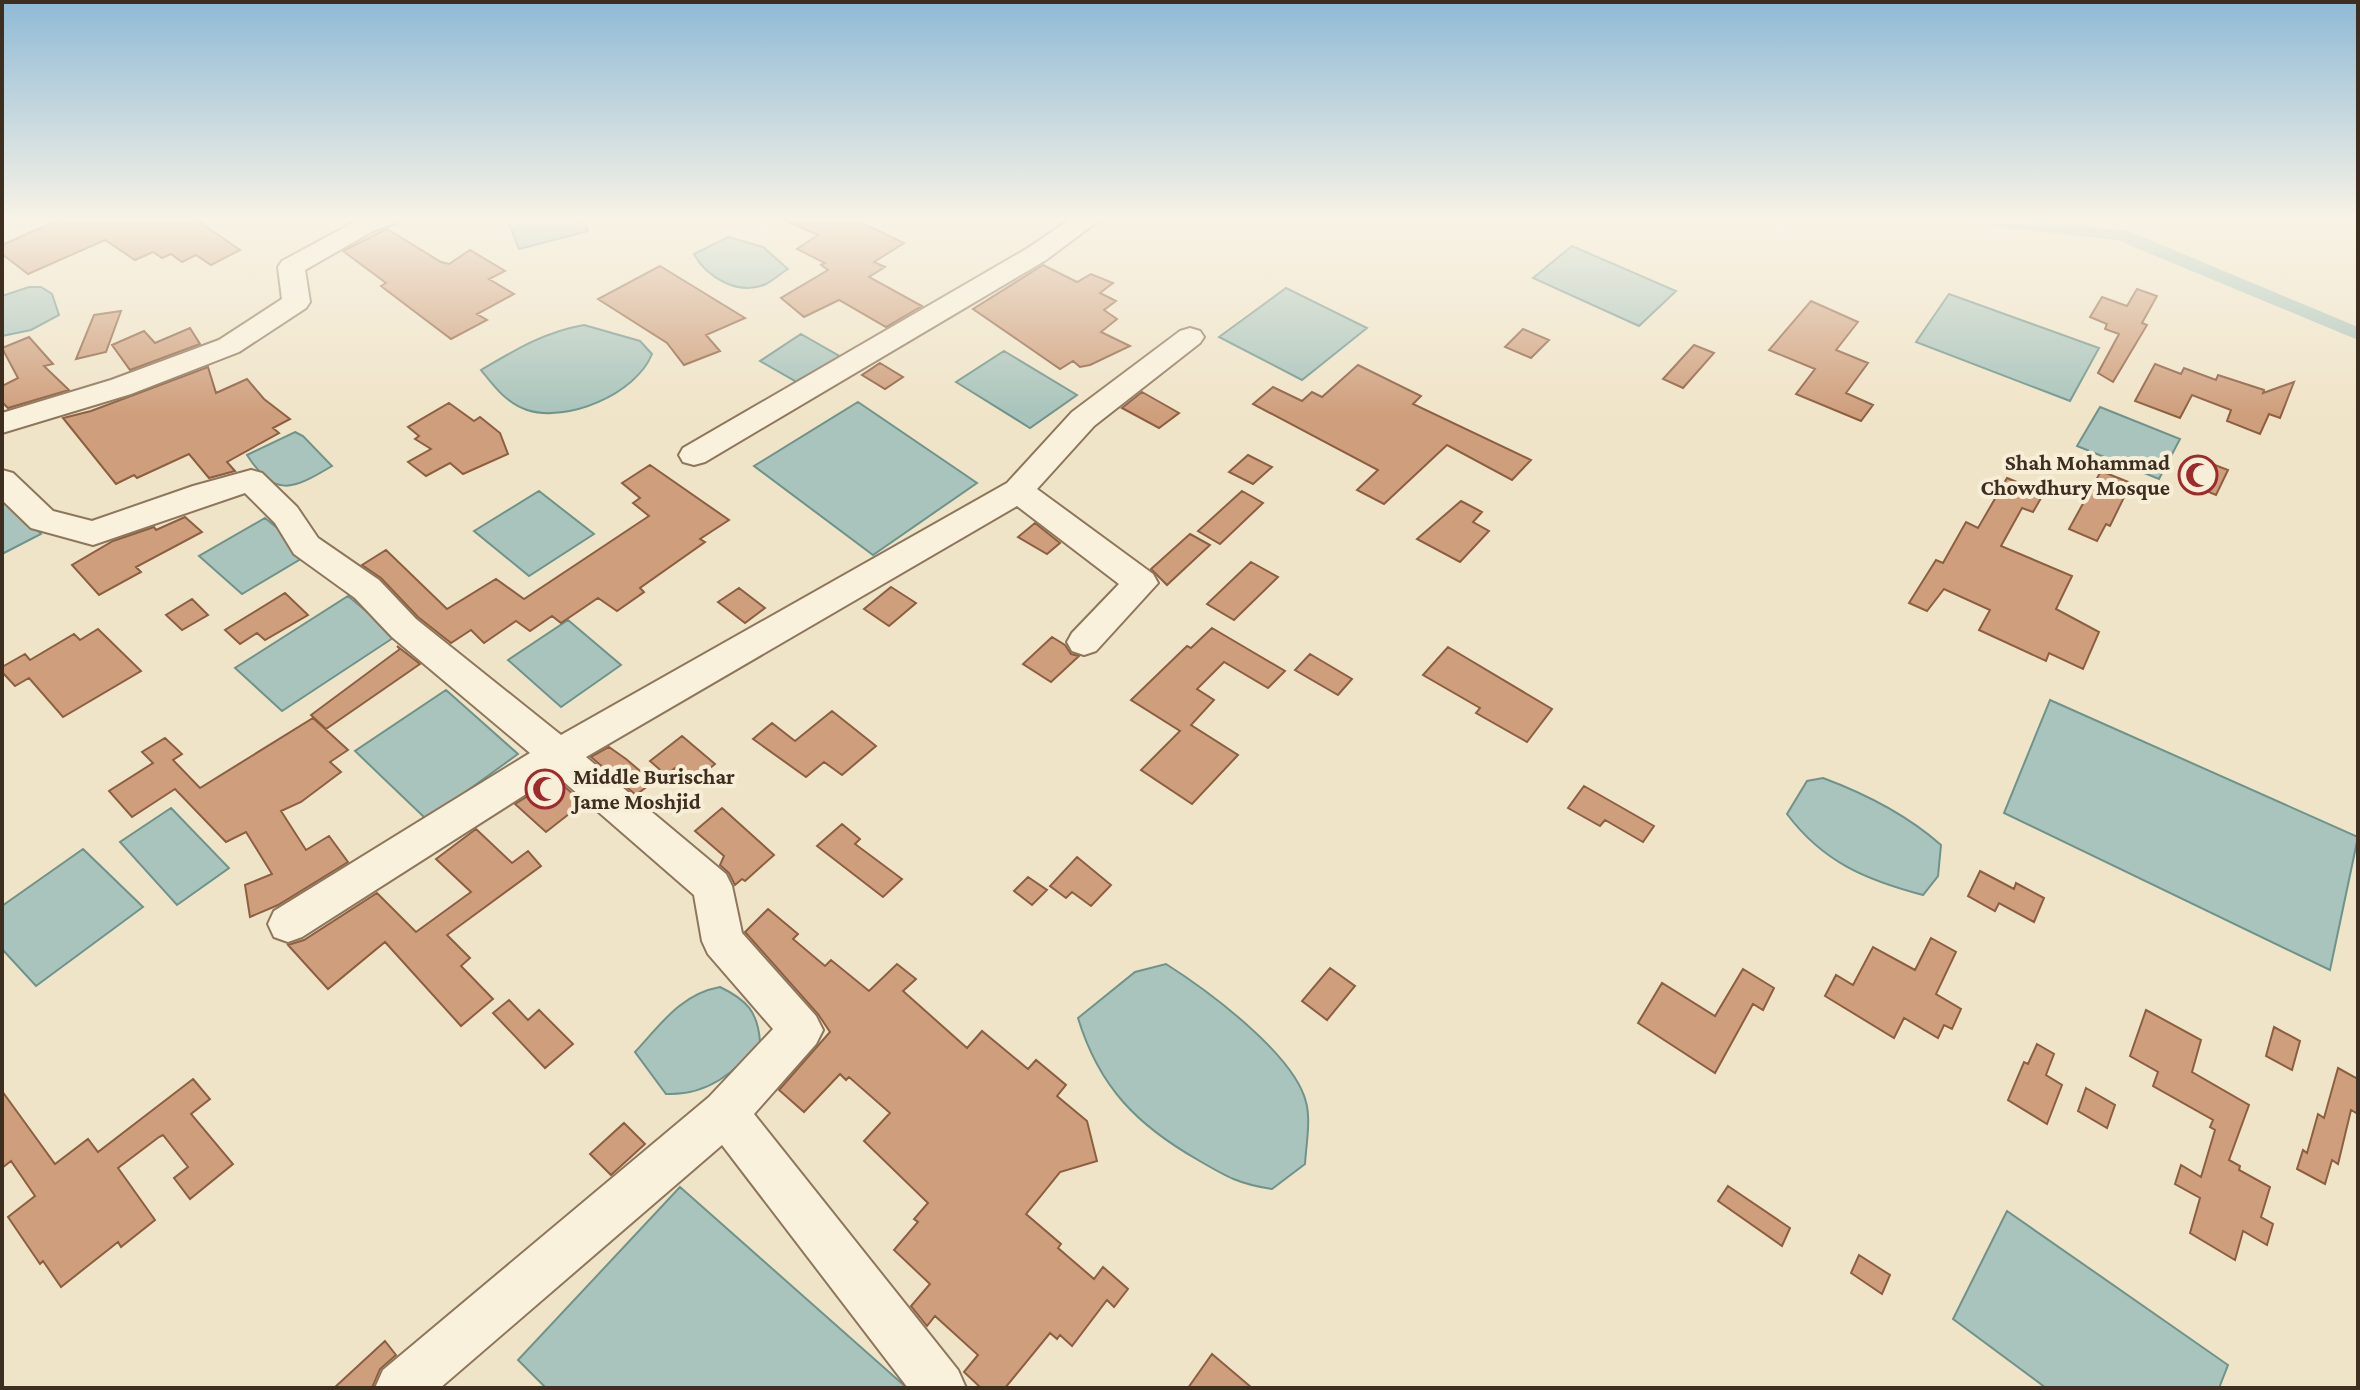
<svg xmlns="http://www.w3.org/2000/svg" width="2360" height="1390" font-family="'Crimson Pro',serif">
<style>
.water{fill:#a9c4bc;stroke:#6f938a;stroke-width:2}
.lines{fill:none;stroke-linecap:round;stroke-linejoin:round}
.canal{fill:#a9c4bc;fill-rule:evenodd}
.building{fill:#cf9f7d;stroke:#8d5f41;stroke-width:2}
.minor-casing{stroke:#8d765c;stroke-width:4}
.minor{fill:#faf1dc;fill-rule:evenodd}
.labels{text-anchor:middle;stroke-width:8;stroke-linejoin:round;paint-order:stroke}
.poi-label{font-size:22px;font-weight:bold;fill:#3d2e20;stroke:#f7eed8;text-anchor:end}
</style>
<rect width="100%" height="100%" fill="#f0e4c8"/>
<path class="water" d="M507,218H582L588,231L519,249Z
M728,237L763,247L788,269C781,273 774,280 766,284C739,296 707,278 694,254Z
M1572,246L1676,291L1639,326L1533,278Z
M29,287H41L52,294L59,315L31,330L2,336V296Z
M1286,288L1367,328L1302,380L1219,337Z
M1949,294L2099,348L2070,401L1916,342Z
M584,325L640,341L652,354C636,394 567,423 527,410C506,403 494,386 481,370C515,350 544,332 584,325Z
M801,334L843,358L802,385L760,361Z
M1004,351L1077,395L1030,428L956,382Z
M858,402L977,483L873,555L754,466Z
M2100,407L2180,439L2159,479L2077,446Z
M295,432L303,436L332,466C292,490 275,498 247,455Z
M2,489L41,534L2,554Z
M539,491L594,534L529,576L474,531Z
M265,518L309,554L242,594L199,556Z
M348,596L396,636L282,711L235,668Z
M568,620L621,665L561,707L508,660Z
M446,690L518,754L427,820L355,751Z
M2050,700L2358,837L2330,970L2004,813Z
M1823,778C1866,794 1906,814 1941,845L1938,876L1923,895C1866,880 1823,862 1787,814L1807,781Z
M171,808L229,868L177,905L120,842Z
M83,849L143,907L36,986L2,949V906Z
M1166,964C1207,990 1294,1054 1306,1102C1311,1120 1306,1146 1305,1164L1272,1189C1239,1184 1227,1177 1198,1160C1137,1125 1099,1087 1078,1018L1135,972Z
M720,987C747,1000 758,1012 760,1042C736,1072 707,1096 666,1094L635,1052C661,1024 681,994 720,987Z
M680,1187L907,1388H546L518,1360Z
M2007,1211L2228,1365L2219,1388H2046L1953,1319Z"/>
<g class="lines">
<path class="canal" d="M1960,218H2021L2128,231L2358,327V340L2117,240L1969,224Z"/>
</g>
<path class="building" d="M63,218H194L240,250L211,265L196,255L182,262L171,254L162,258L153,252L135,260L105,240L28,274L2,254V245Z
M780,218H852L904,243L874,262L885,267L869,277L922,306L886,327L839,300L804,317L781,298L828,270L821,265L825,263L797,249L818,235Z
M387,229L441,262L449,264L470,250L505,271L489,279L514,294L477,314L487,320L451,339L381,286L386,283L343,251Z
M1043,265L1077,282L1091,274L1113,283L1100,293L1116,301L1104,310L1117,319L1101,332L1130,346L1090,365L1080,367L1073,361L1060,369L973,309Z
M660,266L745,318L706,335L720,351L684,365L667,343L598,299Z
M2137,289L2157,296L2142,323L2147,325L2113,382L2098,373L2119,334L2105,329L2107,324L2090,317L2102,297L2127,306Z
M1811,301L1858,322L1836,350L1868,363L1846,393L1873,405L1861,421L1796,394L1815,369L1769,350Z
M121,311L106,352L76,359L94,315Z
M190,328L200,344L130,370L112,345L144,331L155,343Z
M1523,329L1549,340L1531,358L1505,347Z
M29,337L53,364L44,366L69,390L8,408L2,402V386L18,378L2,348Z
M1694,345L1714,353L1683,388L1663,379Z
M880,363L903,377L885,389L862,375Z
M2155,364L2181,374L2184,368L2216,380L2218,375L2264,390L2263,393L2294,382L2280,418L2269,414L2260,434L2227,421L2231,410L2192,395L2180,418L2135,401Z
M1358,365L1421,396L1413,404L1531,460L1512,480L1447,445L1384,504L1357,490L1378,470L1253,404L1273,387L1302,401L1312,392L1322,397Z
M208,367L216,393L247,379L264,399L290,419L273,428L279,433L227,462L235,471L209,478L189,454L137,478L134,475L116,484L63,418L91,411Z
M1142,392L1179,413L1159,428L1122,408Z
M449,403L474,421L480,417L500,433L508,454L463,474L450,463L426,476L408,462L431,449L415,439L419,436L408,427Z
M1248,455L1272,467L1253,484L1229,472Z
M2194,457L2228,470L2216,495L2182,481Z
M650,465L729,520L700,539L705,542L640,588L644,592L617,611L598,598L561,623L552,616L530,631L516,621L484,643L471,630L451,643L418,617L381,578L362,565L386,550L447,609L496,579L524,599L649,516L633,503L640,498L622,483Z
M2101,471L2131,483L2110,526L2106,524L2097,541L2069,529Z
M2007,478L2044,493L2033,512L2022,508L2001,546L2072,576L2056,609L2099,632L2083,669L2049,653L2046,661L1979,630L1990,610L1944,589L1927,611L1909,603L1936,560L1943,563L1966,522L1978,528Z
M1242,491L1263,503L1220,544L1198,531Z
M1461,501L1482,512L1473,522L1489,531L1460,562L1417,539Z
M185,517L202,532L136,567L141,572L99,595L72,565L113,541L154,527L156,530Z
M1035,523L1060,543L1047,554L1018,537Z
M1190,534L1210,545L1167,585L1151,569Z
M1251,562L1278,577L1234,620L1207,604Z
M891,587L916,603L889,626L864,609Z
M739,588L765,608L745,623L718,602Z
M285,593L308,615L265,640L257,633L240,644L225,630Z
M192,599L208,615L182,630L166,615Z
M1212,628L1285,671L1268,688L1224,662L1197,689L1214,700L1191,725L1238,755L1192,804L1141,770L1180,731L1131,700L1187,646L1191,648Z
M98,629L141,671L63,717L29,678L15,686L2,672V667L25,654L30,660L74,634L80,640Z
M1052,637L1065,645L1071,654L1079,656L1051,682L1023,664Z
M397,646L420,664L326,729L311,715L400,649Z
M1448,647L1552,709L1527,742L1476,713L1480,708L1423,675Z
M1310,654L1352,679L1338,695L1295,670Z
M832,711L876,746L842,775L824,762L806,777L753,739L772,723L795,741Z
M313,718L348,750L330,762L341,772L301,802L281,811L306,850L329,836L348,862L278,905L250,917L245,885L272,874L246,832L226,842L175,789L132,817L109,791L153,763L142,752L165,738L182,754L173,760L200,788Z
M682,736L715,764L693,782L675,768L666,775L650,761Z
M609,747L626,759L653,782L636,795L591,757Z
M556,779L583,803L546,832L515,804Z
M1584,786L1654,826L1643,842L1605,820L1600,826L1568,808Z
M722,808L774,855L745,881L742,879L735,885L729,873L720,865L724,856L695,831Z
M842,824L860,839L855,844L902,879L883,897L817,846Z
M476,829L512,863L528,851L541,866L447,935L470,958L461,966L493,999L461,1026L385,942L328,989L288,945L304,940L377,893L416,932L471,892L436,859Z
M1077,857L1111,885L1091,906L1072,892L1066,898L1050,886Z
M1980,871L2014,889L2016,883L2044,898L2034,922L1999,903L1995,911L1968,896Z
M1028,877L1047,890L1032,905L1014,891Z
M768,909L798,934L793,939L825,966L831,960L869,991L897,964L916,979L903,991L967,1048L982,1031L1028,1069L1036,1060L1066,1085L1057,1096L1087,1121L1097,1161L1060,1172L1026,1214L1061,1244L1058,1248L1094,1279L1103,1267L1128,1289L1114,1307L1107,1300L1072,1346L1060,1335L1057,1339L1050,1333L1005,1388H981L964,1372L978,1355L935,1316L927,1326L911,1306L930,1284L894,1250L918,1222L914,1219L928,1203L864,1141L890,1113L849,1077L846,1080L840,1074L804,1112L779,1090L830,1032L818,1014L745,932Z
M1931,938L1956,952L1936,994L1961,1009L1952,1029L1944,1025L1938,1038L1904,1018L1894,1038L1825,996L1836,975L1853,985L1873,947L1915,970Z
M1330,968L1355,986L1327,1020L1302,1001Z
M1743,969L1774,988L1763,1010L1753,1004L1715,1073L1638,1023L1662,983L1715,1016Z
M509,1000L528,1020L539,1010L573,1044L545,1068L493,1013Z
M2146,1010L2201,1040L2192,1072L2249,1105L2229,1160L2240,1166L2239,1170L2270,1187L2261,1217L2273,1224L2267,1245L2243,1231L2235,1260L2190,1233L2200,1198L2175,1184L2181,1165L2201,1177L2215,1130L2210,1127L2213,1120L2153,1086L2158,1072L2130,1056Z
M2274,1027L2300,1041L2292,1070L2266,1056Z
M2037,1044L2054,1054L2046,1075L2062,1085L2047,1124L2008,1100L2024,1062L2028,1064Z
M2338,1068L2358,1079V1114L2351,1110L2338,1164L2332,1160L2325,1184L2297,1169L2303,1150L2307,1153L2318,1114L2324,1118Z
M193,1079L210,1099L191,1114L233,1164L190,1199L174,1178L188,1167L163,1135L159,1137L118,1168L155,1220L121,1247L118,1242L61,1287L43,1261L40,1264L8,1217L35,1196L11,1161L2,1168V1091L55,1164L88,1139L98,1152Z
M2086,1088L2115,1105L2107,1128L2078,1111Z
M624,1123L645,1144L611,1175L590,1154Z
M1728,1186L1790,1228L1782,1246L1718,1201Z
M1859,1255L1890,1275L1882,1294L1851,1273Z
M385,1341L396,1355L380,1369L372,1388H334Z
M1212,1354L1252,1388H1188Z"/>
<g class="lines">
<g class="minor-casing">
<path id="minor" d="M362,218H400L396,223L373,231L305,270L310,302L306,308L239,352L131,394L2,433V413L111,380L219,340L282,299L278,267L282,261Z
M1072,218H1102L1046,260L705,462L694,465L683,462L679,455L683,448L1028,248Z
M1190,328L1200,331L1204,337L1200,343L1094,426L1037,489L1153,574L1158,583L1096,651L1084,655L1072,651L1067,642L1072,633L1119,584L1017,506L586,757L726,874L732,886L742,933L816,1016L823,1030L816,1044L754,1114L958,1370L966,1388H908L722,1145L440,1388H375L383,1370L709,1097L773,1029L708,954L702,941L694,895L556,775L302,937L288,942L274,937L268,924L274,911L530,753L392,637L355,598L294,554L275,523L245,493L93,545L31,528L2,500V470L13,473L53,511L92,521L193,486L251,470L262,473L297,507L318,538L379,580L416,619L561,735L1007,483L1072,412L1180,331Z"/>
</g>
<use href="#minor" class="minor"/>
</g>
<linearGradient id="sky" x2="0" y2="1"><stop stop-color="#8fbad6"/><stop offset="0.53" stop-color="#f8f3e6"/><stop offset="1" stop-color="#f8f3e6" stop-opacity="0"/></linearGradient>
<rect width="2360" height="413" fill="url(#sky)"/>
<defs>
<g id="mosque-ring" transform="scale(2)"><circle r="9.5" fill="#f7eed8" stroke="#9e2a2b" stroke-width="1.5"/><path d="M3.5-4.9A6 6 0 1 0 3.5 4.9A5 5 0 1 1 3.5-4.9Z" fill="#9e2a2b"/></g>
</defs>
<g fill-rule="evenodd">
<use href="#mosque-ring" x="2198" y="475"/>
<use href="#mosque-ring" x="545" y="789"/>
</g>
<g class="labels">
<g class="poi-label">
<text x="2170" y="470">Shah Mohammad<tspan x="2170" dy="25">Chowdhury Mosque</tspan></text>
<text x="573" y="784" text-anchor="start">Middle Burischar<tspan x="573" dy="25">Jame Moshjid</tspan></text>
</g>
</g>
<rect width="2360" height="1390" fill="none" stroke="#3d2e20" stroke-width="8"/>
</svg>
